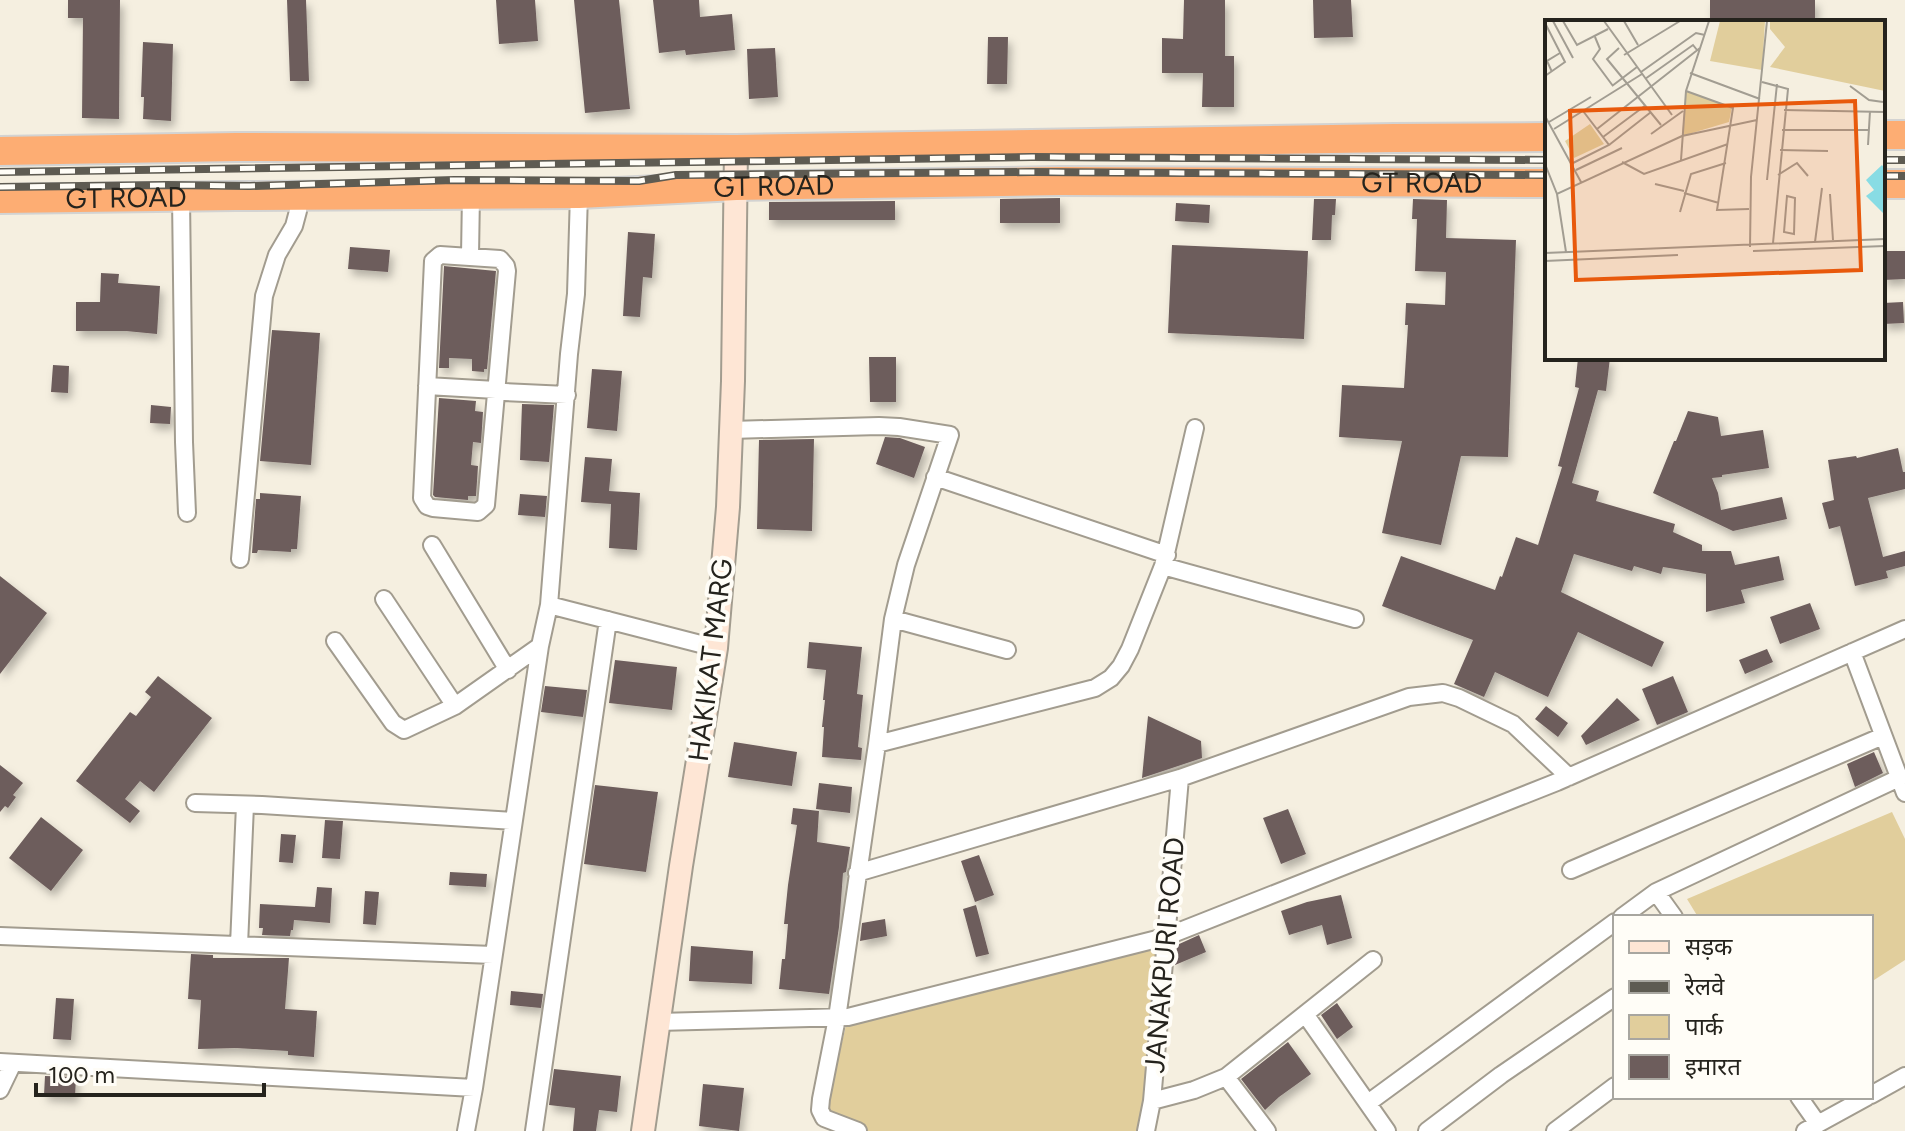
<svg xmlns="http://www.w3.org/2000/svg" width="1905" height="1131" font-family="Figtree,'Noto Sans Devanagari',sans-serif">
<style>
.green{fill:#e1ce9c}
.building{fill:#6d5d5c;filter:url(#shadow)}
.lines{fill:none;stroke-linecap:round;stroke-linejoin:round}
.street-casing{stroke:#a29c8f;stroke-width:20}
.secondary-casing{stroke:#a29c8f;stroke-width:26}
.highway-casing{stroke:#d3d3d2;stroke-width:32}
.street{stroke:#fff;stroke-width:16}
.secondary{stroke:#fee6d5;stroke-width:22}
.highway{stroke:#fdad73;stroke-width:28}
.rail-casing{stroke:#5e5b52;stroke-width:8}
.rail{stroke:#fffdf7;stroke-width:5;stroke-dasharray:15;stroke-linecap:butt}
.labels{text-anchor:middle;stroke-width:8;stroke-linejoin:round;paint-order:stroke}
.street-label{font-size:28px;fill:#25231d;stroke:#fffdf7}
.inset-road{fill:none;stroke:#a29d92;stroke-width:2}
.view{fill:#e8590c;fill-opacity:0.15;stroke:#e8590c;stroke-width:4}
.inset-edge{fill:none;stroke:#25231d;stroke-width:4}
</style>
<defs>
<filter id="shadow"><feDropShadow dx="3.5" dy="6" stdDeviation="4" flood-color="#0004"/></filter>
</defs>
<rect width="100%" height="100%" fill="#f5efe0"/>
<path class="green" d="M1892,812L1905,839V960L1871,982V917H1698L1687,899Z
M1165,937L1146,1131H858L824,1118L848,1017Z"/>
<path class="building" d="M68,0H120L119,119L82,118L83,18H68Z
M287,0H306L309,81H290Z
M496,0H535L538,41L499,44Z
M574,0H619L630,109L585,113Z
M653,0H699L700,17L732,14L735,50L686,55L685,50L659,53Z
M1184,0H1225V56H1234V107H1202L1203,73H1162V38L1183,39Z
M1313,0H1351L1353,37L1314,38Z
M1710,0H1815V22H1710Z
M988,37H1008L1007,84H987Z
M143,42L173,44L171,121L143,119L144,97H141Z
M775,48L778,97L749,99L747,49Z
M1060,198V223H1000V199Z
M1314,199H1336L1335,215H1332L1331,240H1312Z
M1413,199L1447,200L1446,238L1516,240L1508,457L1461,456L1441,545L1382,533L1402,441L1339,437L1342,385L1404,388L1408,325H1405L1406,303L1445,305L1446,272L1415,271L1417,219H1412Z
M895,201V220H769V202Z
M1176,203L1210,205L1209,223L1175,221Z
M628,232L655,234L652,278L643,277L640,317L623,316Z
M1172,245L1308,251L1304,339L1168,333Z
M350,247L390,250L388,272L348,269Z
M1883,251H1905V279L1883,280Z
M444,266L496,271L487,369H484V372L472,371V359L449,358V368H439Z
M101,273L119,274L118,283L160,286L157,334L126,331H76V302H100Z
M1903,302L1904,323L1883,324V303Z
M272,330L320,333L311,465L260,461Z
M869,357H896V402H870Z
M1578,358H1610L1606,391L1598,390L1572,483L1599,491L1596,501L1675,524L1673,532L1702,545V551H1731L1735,565L1779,556L1784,580L1741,590L1745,603L1706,612V574L1663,567L1661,574L1634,566L1632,571L1574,554L1561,592L1664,642L1652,667L1578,632L1548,697L1495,672L1484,697L1454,684L1473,640L1382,606L1401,556L1495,590L1500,576L1502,577L1516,537L1538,545L1562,467L1558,466L1579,388L1575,387Z
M53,365L69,366L68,393L51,392Z
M592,369L622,371L617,431L587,428Z
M439,398L476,401L475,411L483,412L481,443L473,442L471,465L478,466L476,496H468V500L435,497L433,495Z
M522,404L554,405L549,462L520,460Z
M151,405L171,407L170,424L150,423Z
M1688,411L1718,417L1721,436L1763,430L1769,468L1722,475V477L1712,478L1718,493L1721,510L1782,497L1787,519L1733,531L1653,493L1674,441H1676Z
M885,437L900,438L925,447L914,478L876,464Z
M814,439L812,531L757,529L759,440Z
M1898,448L1903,472H1905V489L1868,498L1883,557L1905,551V566L1886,571L1888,578L1855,586L1840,526L1829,529L1822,503L1834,500L1828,460L1856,456L1857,458Z
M585,457L612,459L609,491L640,493L637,550L609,548L611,504L581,502Z
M260,493L301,496L297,549H291V552L258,550L257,553H252L256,499H260Z
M520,494L547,496L545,517L518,515Z
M0,576L47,613L0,674Z
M1810,603L1820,629L1780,644L1770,617Z
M809,642L862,647L857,694L863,695L858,747L862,748L861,760L822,757L824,727H822L825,700H823L826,670L807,668Z
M1767,649L1773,662L1745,674L1739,660Z
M615,660L677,667L672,710L609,703Z
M158,676L212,718L154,792L140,781L125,799L140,811L130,823L76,781L130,712L136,716L151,697L145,692Z
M1673,676L1688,712L1657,725L1642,689Z
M545,686L587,690L583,717L541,712Z
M1617,698L1640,720L1586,745L1581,736Z
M1546,706L1568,723L1558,737L1535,719Z
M1148,716L1201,741L1202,758L1142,778Z
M734,742L797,752L792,786L728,777Z
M1874,752L1883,773L1855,787L1847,764Z
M0,765L23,783L13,795L16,797L8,808L5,806L0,812Z
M819,783L852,787L850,813L816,809Z
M595,785L658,792L646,872L584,864Z
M793,808L819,811L817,842L850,847L846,872L843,873L839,927L829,994L779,989L782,959H785L788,924H784L788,885L797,825L791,824Z
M1288,809L1306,854L1281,864L1263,818Z
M41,817L83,850L51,891L9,858Z
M325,820L343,821L340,859L322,858Z
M281,834L296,835L293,863L279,862Z
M979,855L994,895L975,902L961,861Z
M450,872L487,874L486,887L449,885Z
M317,887L332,888L330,923L294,920L293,930H291L290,936L262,935L263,928H259L260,904L315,907Z
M365,891L379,892L376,925L363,924Z
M1341,895L1352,938L1327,945L1322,925L1289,935L1281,911L1307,902Z
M976,905L989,954L976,957L963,909Z
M885,919L887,936L860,941L862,923Z
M1199,935L1206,952L1175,965L1177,945Z
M691,946L753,951L752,984L689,981Z
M191,954L213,955V958H289L285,1009L317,1011L314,1057L288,1055V1051L236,1048L198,1049L201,1000L188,999Z
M511,991L543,994L541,1008L510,1005Z
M56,998L74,999L71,1040L53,1039Z
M1337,1003L1353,1027L1337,1039L1321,1015Z
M1288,1042L1311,1074L1279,1097L1265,1110L1241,1079Z
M554,1069L621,1076L617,1112L599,1110L596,1131H573L575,1108L549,1105Z
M45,1076L76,1077L75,1097L44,1095Z
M703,1084L744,1088L739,1131L699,1126Z"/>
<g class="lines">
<g class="street-casing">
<path id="street" d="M181,197L184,442L187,513
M440,255L500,259L506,266L507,271L486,505L478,512L433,508L427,506L422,498L433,261Z
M470,256L471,194
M427,386L496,390
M505,392L567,395
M731,430L879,426L899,427L950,435L906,565L893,619L877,744L837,1018L821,1099L820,1110L824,1118L858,1131
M935,477L1167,555
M432,545L508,670
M240,559L264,296L277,255L294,226L298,211L299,195
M1163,566L1355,619
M384,599L455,706
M549,605L716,648
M893,619L1007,650
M335,641L393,723L404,730L455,706L540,646
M1852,652L1905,793
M877,744L1095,688L1111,678L1121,666L1130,649L1163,566L1195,428
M195,803L262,805L513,821
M1571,870L1883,736
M857,873L1180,778L1409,697L1443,693L1459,698L1513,724L1569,777
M1622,917L1656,892
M1674,917L1656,892L1899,778
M0,936L493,955
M239,945L245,805
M1305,1014L1387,1131
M658,1022L848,1017L1165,937L1557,782L1905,629
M0,1062L474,1088
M1226,1077L1267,1131
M0,1090L13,1063
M1871,1095L1905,1076
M1799,1097L1818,1124
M1152,1101L1194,1090L1226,1077L1373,960
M1368,1103L1615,922
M466,1131L474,1088L540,646L549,605L569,354L576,294L579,194
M534,1131L608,620
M1146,1131L1152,1101L1180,778
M1427,1131L1501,1075L1615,997
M1555,1131L1615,1086
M1805,1131L1867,1097"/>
</g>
<g class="secondary-casing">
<path id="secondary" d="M643,1131L681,866L716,648L728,507L733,381L736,149"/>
</g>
<g class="highway-casing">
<g id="highway">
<path d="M1883,135H1905"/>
<path d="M0,151L236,147L736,149L1394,138L1547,137"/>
<path d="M1883,184H1905"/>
<path id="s1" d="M0,199L235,196L579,194L736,186L1059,181L1547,183"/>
</g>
</g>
<use href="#street" class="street"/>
<use href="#secondary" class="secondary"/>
<use href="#highway" class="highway"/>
<g class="rail-casing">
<path id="rail" d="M1883,160H1905
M0,172L1032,157L1547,160
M1883,176H1905
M0,187L166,185L250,186L454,180L639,181L676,175L1032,172L1547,175"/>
</g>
<use href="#rail" class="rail"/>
</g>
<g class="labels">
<g class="street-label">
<text dy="10" stroke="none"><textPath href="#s1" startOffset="1422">GT ROAD</textPath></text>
<text dy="10" stroke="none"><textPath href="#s1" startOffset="774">GT ROAD</textPath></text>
<text dy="10" stroke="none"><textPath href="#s1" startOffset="126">GT ROAD</textPath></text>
<text transform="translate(710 660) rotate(-83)" y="10">HAKIKAT MARG</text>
<text transform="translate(1164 955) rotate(-85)" y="10">JANAKPURI ROAD</text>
</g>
</g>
<g transform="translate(1545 20)">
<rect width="340" height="340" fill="#f5efe0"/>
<path d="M175,1H220L217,50L165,41ZM225,1H340V71L225,47L240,27L225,9ZM141,71L187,87L184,102L137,116ZM45,104L59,124L29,138L20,121Z" fill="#e1ce9c"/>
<path d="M337,145L340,149V195L321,176L329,170L321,160Z" fill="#88dce4"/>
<path class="inset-road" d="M8,1L28,38M18,1L32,25L63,9M59,1L127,95M79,1L93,25M0,3L20,42L0,56M50,17L55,29L48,39L68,66M74,28L62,39L116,105M79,35L135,1M7,52L2,41L15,33M96,52L151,13L160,15M145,53L215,79M100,59L148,25L152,30M217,62L243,69L228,223M67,66L92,47M305,66L324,80L338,82M141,71L188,88L172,190L204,189M239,90L340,92M0,96L36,162M4,102L46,77M9,109L97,54M52,109L155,28M237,110H324M106,114L138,91M58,117L101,85M64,125L106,92M323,125L325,91M235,130L283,131M136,140L141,71L164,1M77,142L99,154L183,124M28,143L64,125L38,91M0,144L12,174L137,116L212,100M31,150L77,128M233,155L252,143L263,156M222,160L232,64M110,164L139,171M139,173L174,183M12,174L21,232M285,174L288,220M242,176L250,178L249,214L239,212ZM135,192L146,154L181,143M270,222L277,168M205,227L206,157L222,1M208,231L340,226M0,233L340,219M0,241L133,235"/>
<path class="view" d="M310,81L316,250L31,260L25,91Z"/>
<rect width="340" height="340" class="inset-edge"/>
</g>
<rect x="1613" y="915" width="260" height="184" fill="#fffdf7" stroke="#a8a6a0" stroke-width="2"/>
<rect x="1629" y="941" width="40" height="12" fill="#fee6d5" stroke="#a8a6a0" stroke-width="2"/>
<text x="1685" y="955" font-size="24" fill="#25231d">सड़क</text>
<rect x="1629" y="981" width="40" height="12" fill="#5e5b52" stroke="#a8a6a0" stroke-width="2"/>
<text x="1685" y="995" font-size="24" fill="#25231d">रेलवे</text>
<rect x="1629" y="1015" width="40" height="24" fill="#e1ce9c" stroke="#a8a6a0" stroke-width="2"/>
<text x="1685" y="1035" font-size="24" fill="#25231d">पार्क</text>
<rect x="1629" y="1055" width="40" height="24" fill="#6d5d5c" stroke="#a8a6a0" stroke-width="2"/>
<text x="1685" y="1075" font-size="24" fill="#25231d">इमारत</text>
<path d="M36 1083v12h228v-12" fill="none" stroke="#25231d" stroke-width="4"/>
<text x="48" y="1083" font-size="24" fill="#25231d" stroke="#fffdf7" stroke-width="6" paint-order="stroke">100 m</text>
</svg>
